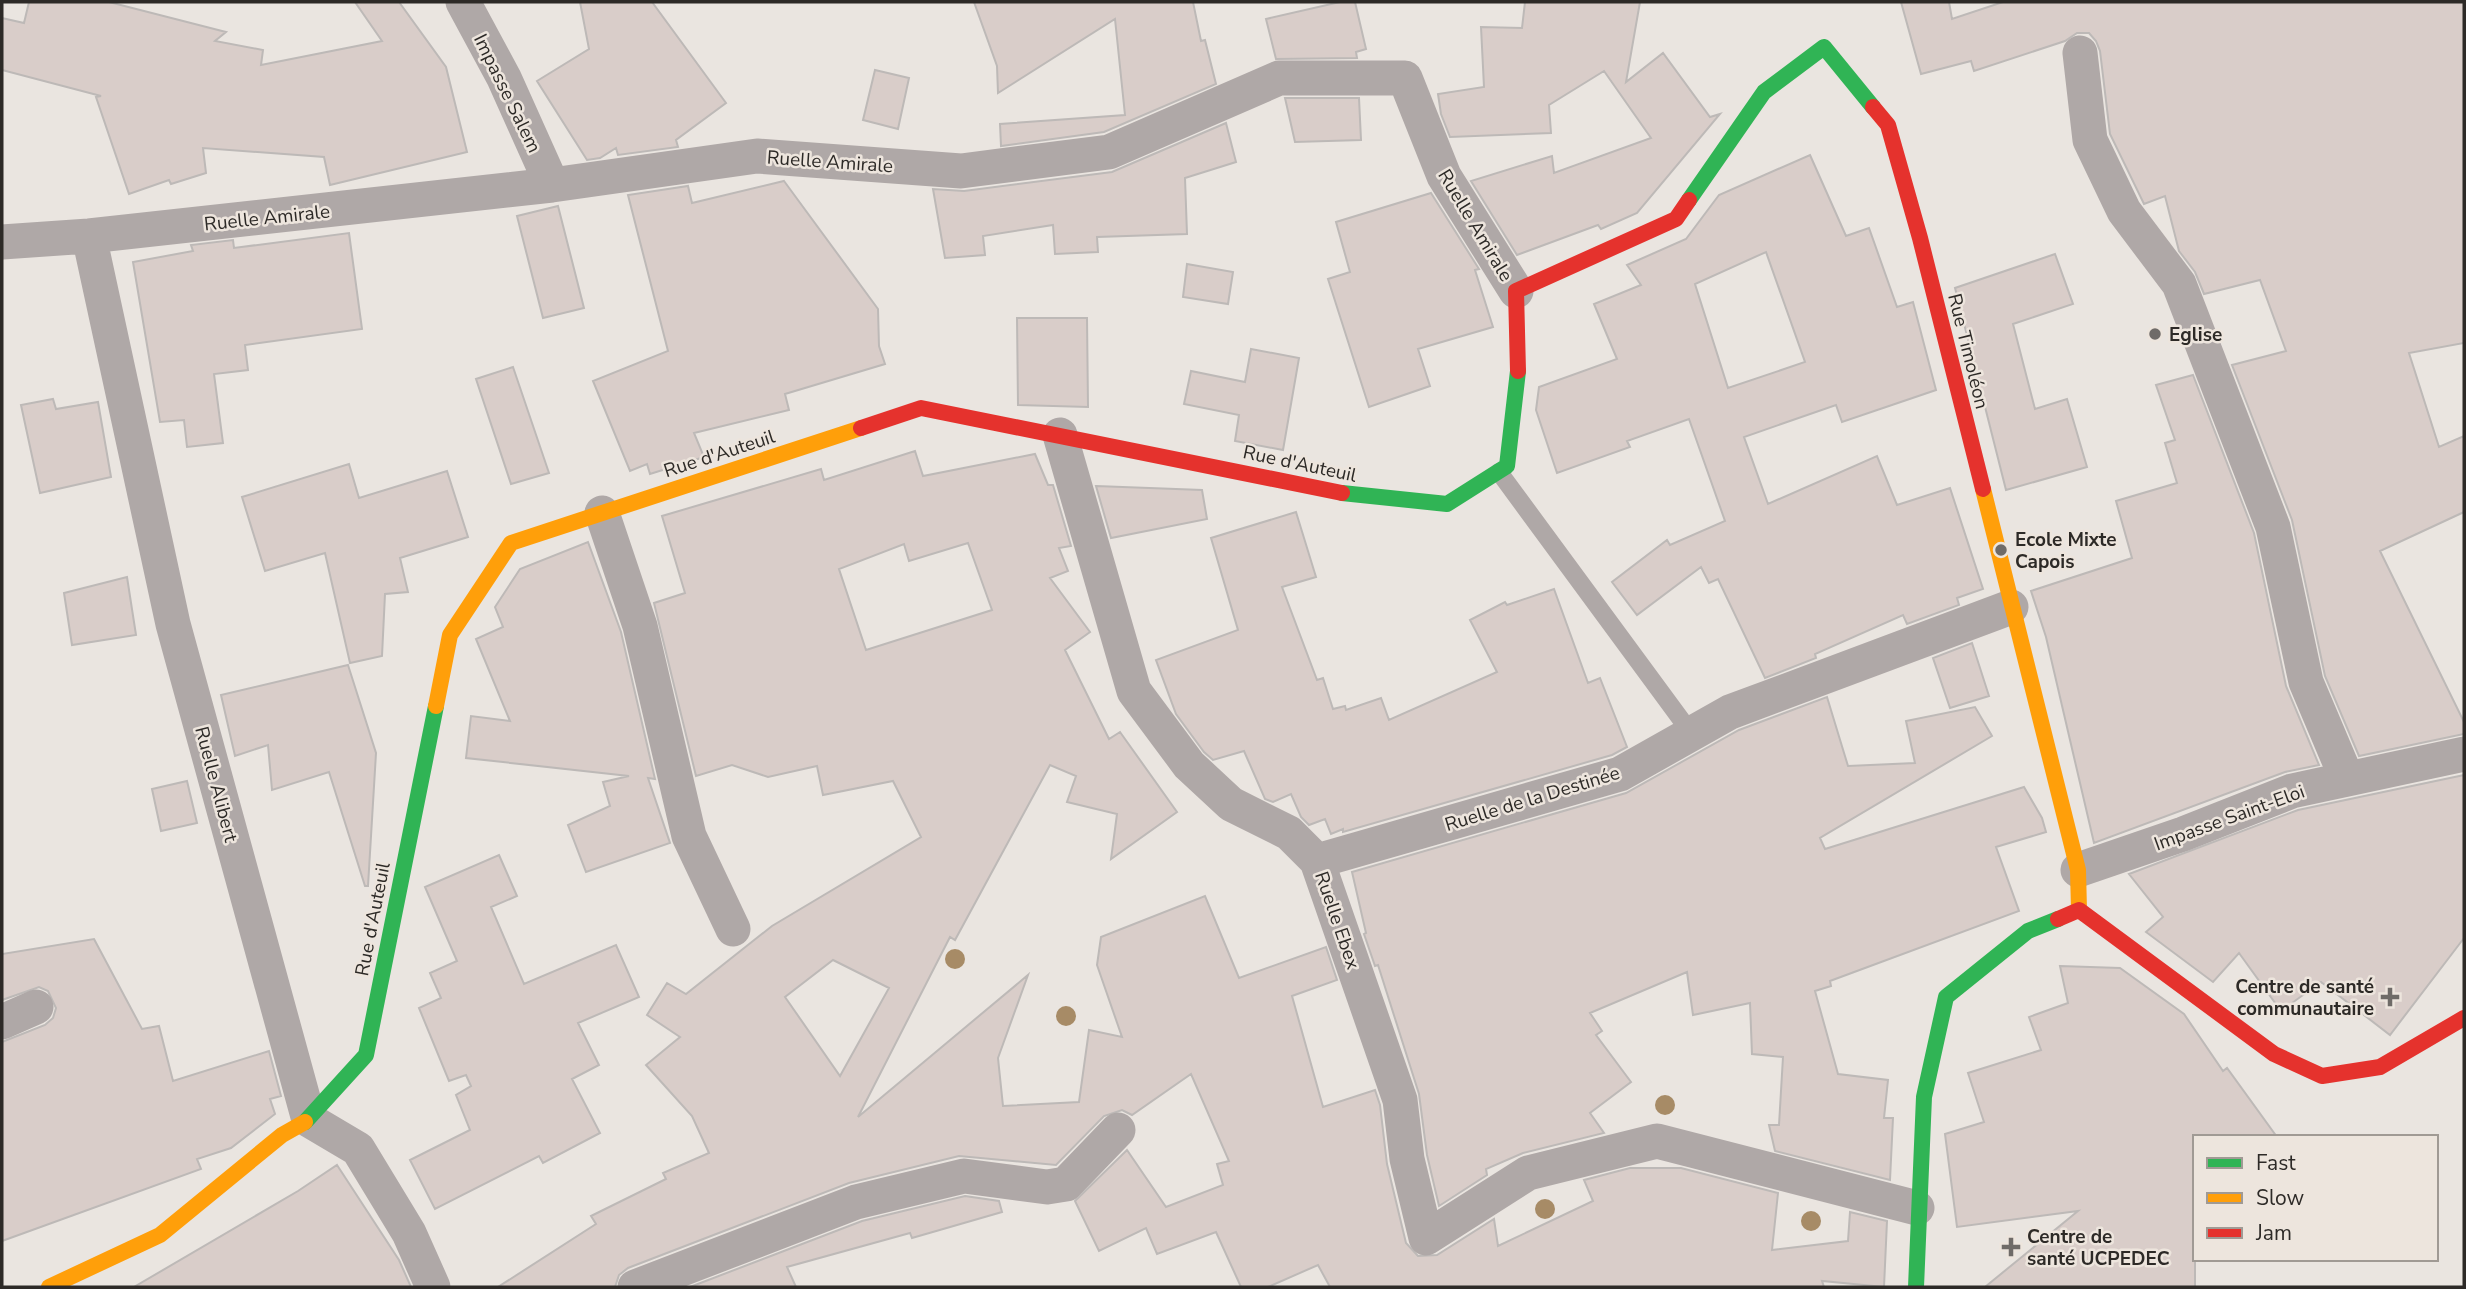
<svg xmlns="http://www.w3.org/2000/svg" width="2466" height="1289" font-family="'Nunito Sans',sans-serif">
<style>
.building{fill:#d9cdc9;stroke:#bdb9b7;stroke-width:2;fill-rule:evenodd}
.lines{fill:none;stroke-linecap:round;stroke-linejoin:round}
.lane{stroke:#afa8a7;stroke-width:18}
.street{stroke:#afa8a7;stroke-width:35}
.fast{stroke:#30b455;stroke-width:16}
.slow{stroke:#ff9f0a;stroke-width:16}
.jam{stroke:#e5322d;stroke-width:16}
.tree{fill:#a78b66}
.poi-dot{fill:#6f6b68;stroke:#ede5dd;stroke-width:2.5}
.labels{text-anchor:middle;stroke-width:5;stroke-linejoin:round;paint-order:stroke}
.street-label{font-size:19px;fill:#2d2a27;stroke:#ede5dd}
.poi-label{font-size:19px;font-weight:bold;fill:#2d2a27;stroke:#ede5dd;text-anchor:start}
</style>
<rect width="100%" height="100%" fill="#eae5e0"/>
<path class="building" d="M29,2H109L226,32L215,41L263,50L261,65L382,41L355,2H399L446,67L467,152L330,185L324,157L203,148L206,173L171,184L169,180L129,194L96,97L101,96L2,70V18L24,23Z
M580,2H652L726,103L676,140L678,147L618,155L616,148L600,158L587,160L537,81L589,49Z
M974,2H1193L1201,41L1205,40L1216,84L1104,132L1001,146L1000,124L1125,115L1115,19L998,93L997,66Z
M1340,2H1355L1366,49L1356,52L1357,58L1276,59L1266,19Z
M1525,2H1640L1626,82L1663,53L1710,117L1720,114L1637,213L1601,229L1598,225L1517,255L1471,181L1552,156L1554,173L1651,138L1604,71L1549,105L1551,133L1450,137L1441,114L1438,94L1484,87L1481,27L1522,28Z
M1901,2H1949L1952,19L2003,2H2464V343L2409,353L2439,447L2464,436V512L2380,551L2464,722V734L2359,756L2325,676L2292,520L2232,365L2286,351L2260,280L2204,294L2195,272L2179,251L2165,196L2144,204L2110,134L2100,51L2096,41L2089,33H2077L2065,41L1974,71L1971,61L1921,74Z
M875,70L909,78L898,129L863,120Z
M1285,98H1359L1361,140L1295,142Z
M1226,123L1236,162L1185,178L1187,234L1097,237L1098,252L1055,254L1053,225L983,236L985,255L945,258L933,189L964,191L1112,172Z
M1810,155L1846,236L1869,228L1897,307L1913,302L1936,390L1842,422L1836,405L1744,437L1768,504L1877,456L1897,505L1950,488L1983,589L1957,598L1959,605L1907,624L1903,615L1815,654L1816,658L1765,678L1718,579L1709,583L1701,567L1637,615L1612,582L1667,540L1670,545L1725,521L1689,419L1627,441L1630,447L1557,473L1536,410L1539,387L1617,359L1594,304L1641,285L1627,265L1686,239L1719,195ZM1766,252L1805,362L1728,388L1695,284Z
M784,181L878,309L879,346L885,364L785,394L789,410L694,433L704,457L650,474L647,464L630,471L593,381L668,351L628,195L688,186L692,203Z
M1431,193L1479,269L1475,270L1493,327L1418,349L1430,386L1369,407L1328,279L1350,272L1336,222Z
M558,206L584,308L543,318L517,216Z
M349,233L362,329L245,345L248,370L214,374L223,443L187,447L184,420L160,422L133,262L193,251L191,245L233,240L234,248Z
M2055,254L2073,304L2013,324L2035,409L2067,399L2087,467L2006,490L1955,288Z
M1187,264L1233,272L1228,304L1183,297Z
M1017,318H1087L1088,407L1018,405Z
M1251,349L1299,358L1283,450L1235,441L1239,415L1184,404L1191,371L1245,382Z
M513,367L549,473L511,484L476,379Z
M2193,375L2254,533L2286,686L2319,765L2285,772L2094,843L2046,637L2031,591L2132,558L2116,501L2177,483L2165,443L2175,440L2156,385Z
M53,399L56,409L98,402L111,477L40,493L21,405Z
M915,451L923,476L1035,454L1048,485H1053L1071,546L1059,548L1068,571L1050,578L1090,632L1065,650L1109,739L1120,732L1177,812L1111,859L1117,814L1067,802L1076,776L1050,765L955,940L950,937L858,1117L1028,975L998,1058L1003,1106L1079,1102L1089,1030L1122,1037L1097,965L1101,937L1205,896L1239,978L1326,947L1337,980L1292,996L1323,1107L1375,1090L1380,1105L1387,1164L1406,1243L1418,1256L1437,1255L1494,1219L1498,1246L1593,1201L1584,1180L1630,1168H1681L1778,1193L1772,1250L1848,1241L1850,1212L1887,1221L1884,1287L1822,1281L1824,1287H1330L1318,1265L1268,1287H1241L1216,1232L1157,1254L1146,1228L1099,1251L1075,1201L1127,1150L1166,1207L1223,1185L1217,1164L1229,1161L1191,1074L1132,1115L1122,1110L1104,1116L1056,1165L959,1156L849,1183L628,1268L619,1275L615,1287H498L596,1224L591,1216L666,1179L663,1173L709,1153L692,1116L646,1065L680,1037L647,1015L667,983L686,994L772,926L921,837L893,781L823,795L817,766L768,777L732,765L696,776L654,603L685,593L662,516L821,469L824,480ZM968,543L992,610L866,650L839,569L904,544L909,561ZM833,960L889,988L840,1076L785,997Z
M349,464L359,498L447,471L468,537L400,558L408,592L385,594L382,656L350,663L325,553L265,571L242,497Z
M1096,486L1202,490L1207,519L1111,538Z
M1296,512L1316,577L1282,587L1317,680L1323,678L1333,709L1345,706L1346,710L1381,698L1389,720L1497,672L1470,620L1505,602L1507,605L1554,589L1588,683L1600,678L1627,747L1612,755L1343,832V829L1331,834L1325,819L1309,825L1301,817L1291,794L1273,802L1265,799L1244,751L1213,760L1204,752L1176,714L1156,660L1238,630L1211,538Z
M588,542L621,632L655,779L648,778L670,843L586,872L568,825L610,806L603,782L629,776L466,758L471,716L510,721L476,639L503,627L495,607L520,569Z
M127,577L136,635L72,645L64,593Z
M1972,643L1989,696L1950,708L1933,658Z
M348,665L376,753L368,886H365L329,772L272,790L268,745L235,756L221,695Z
M1827,697L1848,766L1915,763L1906,721L1975,707L1992,736L1820,838L1825,849L2024,787L2042,818L2046,832L1996,847L2019,911L1830,981L1831,986L1815,991L1838,1074L1888,1080L1884,1118H1893L1890,1180L1775,1151L1769,1125H1779L1783,1057L1752,1054L1750,1003L1693,1015L1687,972L1590,1013L1602,1031L1596,1035L1631,1082L1590,1113L1604,1133L1523,1153L1486,1169L1487,1175L1439,1206L1427,1155L1419,1094L1378,965L1375,966L1364,934L1366,933L1352,872L1626,793L1739,730Z
M2464,775V938L2390,1035L2321,982L2281,1011L2239,953L2213,982L2146,932L2163,917L2129,874L2298,810Z
M187,781L197,823L161,831L152,789Z
M499,855L517,896L491,907L524,984L616,945L639,997L578,1023L599,1065L572,1079L600,1133L543,1163L539,1156L435,1209L410,1160L470,1130L456,1095L471,1086L466,1075L449,1081L419,1008L441,998L430,973L457,961L425,887Z
M94,939L142,1029L159,1026L173,1081L269,1051L281,1096L270,1099L275,1114L231,1148L197,1159L201,1169L2,1241V1042L45,1025L53,1018L56,1008L48,991L39,987L2,1000V954Z
M2060,966L2120,968L2184,1014L2223,1071L2227,1068L2277,1137H2195V1287H1985L2078,1211L1957,1227L1945,1134L1984,1122L1968,1073L2041,1050L2029,1017L2068,1003Z
M337,1165L399,1260L411,1287H134L298,1191Z
M965,1196L999,1201L1002,1212L912,1238L910,1233L787,1267L796,1287H690L862,1221Z"/>
<g class="lines">
<path class="lane" d="M1499,472L1691,733"/>
<path class="street" d="M463,2L504,78L552,185
M2080,53L2090,140L2124,211L2179,284L2273,527L2306,682L2347,779
M89,236L173,624L309,1120L358,1149L409,1233L433,1287
M2,242L89,236L552,185L757,156L961,171L1109,152L1279,78H1405L1444,176L1516,291
M1060,435L1134,691L1189,765L1231,804L1289,833L1317,861L1400,1100L1407,1159L1426,1238L1528,1173L1657,1141L1917,1208
M602,513L640,626L689,836L733,929
M1317,861L1620,774L1730,712L2011,607
M2078,870L2183,834L2292,791L2464,754
M2,1022L36,1007
M635,1287L856,1202L964,1176L1047,1187L1066,1184L1118,1130"/>
<path class="fast" d="M1689,200L1764,92L1824,47L1873,107
M1342,493L1447,504L1507,466L1518,371
M305,1122L366,1055L436,706
M1916,1287L1924,1097L1946,997L2028,931L2058,919"/>
<path class="slow" d="M1983,489L2078,870L2079,910
M436,706L450,635L511,543L861,428
M49,1287L160,1235L282,1135L305,1122"/>
<path class="jam" d="M1873,107L1888,125L1920,238L1983,489
M1518,371L1516,291L1676,219L1689,200
M861,428L921,408L1342,493
M2058,919L2079,910L2274,1054L2322,1076L2380,1067L2464,1018"/>
</g>
<g class="tree">
<circle cx="955" cy="959" r="10"/>
<circle cx="1066" cy="1016" r="10"/>
<circle cx="1665" cy="1105" r="10"/>
<circle cx="1545" cy="1209" r="10"/>
<circle cx="1811" cy="1221" r="10"/>
</g>
<g class="poi-dot">
<circle cx="2155" cy="334" r="7"/>
<circle cx="2001" cy="550" r="7"/>
<path d="M2386.5 986.5h7v7h7v7h-7v7h-7v-7h-7v-7h7z"/>
<path d="M2007.5 1236.5h7v7h7v7h-7v7h-7v-7h-7v-7h7z"/>
</g>
<g class="labels">
<g class="street-label">
<text transform="translate(508 93) rotate(64)" y="7">Impasse Salem</text>
<text transform="translate(830 161) rotate(4)" y="7">Ruelle Amirale</text>
<text transform="translate(267 217) rotate(-6)" y="7">Ruelle Amirale</text>
<text transform="translate(1476 225) rotate(59)" y="7">Ruelle Amirale</text>
<text transform="translate(1969 351) rotate(76)" y="7">Rue Timoléon</text>
<text transform="translate(719 453) rotate(-18)" y="7">Rue d'Auteuil</text>
<text transform="translate(1300 463) rotate(12)" y="7">Rue d'Auteuil</text>
<text transform="translate(217 784) rotate(75)" y="7">Ruelle Alibert</text>
<text transform="translate(1532 798) rotate(-17)" y="7">Ruelle de la Destinée</text>
<text transform="translate(2229 817) rotate(-20)" y="7">Impasse Saint-Eloi</text>
<text transform="translate(372 919) rotate(-79)" y="7">Rue d'Auteuil</text>
<text transform="translate(1338 920) rotate(71)" y="7">Ruelle Ebex</text>
</g>
<g class="poi-label">
<text x="2169" y="341">Eglise</text>
<text x="2015" y="546">Ecole Mixte<tspan x="2015" dy="22">Capois</tspan></text>
<text x="2374" y="993" text-anchor="end">Centre de santé<tspan x="2374" dy="22">communautaire</tspan></text>
<text x="2027" y="1243">Centre de<tspan x="2027" dy="22">santé UCPEDEC</tspan></text>
</g>
</g>
<rect width="2466" height="1289" fill="none" stroke="#2d2a27" stroke-width="7"/>
<rect x="2193" y="1135" width="245" height="126" fill="#ede5dd" stroke="#a09a94" stroke-width="2"/>
<rect x="2207" y="1158" width="35" height="10" fill="#30b455" stroke="#a09a94" stroke-width="2"/>
<text x="2256" y="1170" font-size="21" fill="#2d2a27">Fast</text>
<rect x="2207" y="1193" width="35" height="10" fill="#ff9f0a" stroke="#a09a94" stroke-width="2"/>
<text x="2256" y="1205" font-size="21" fill="#2d2a27">Slow</text>
<rect x="2207" y="1228" width="35" height="10" fill="#e5322d" stroke="#a09a94" stroke-width="2"/>
<text x="2256" y="1240" font-size="21" fill="#2d2a27">Jam</text>
</svg>
